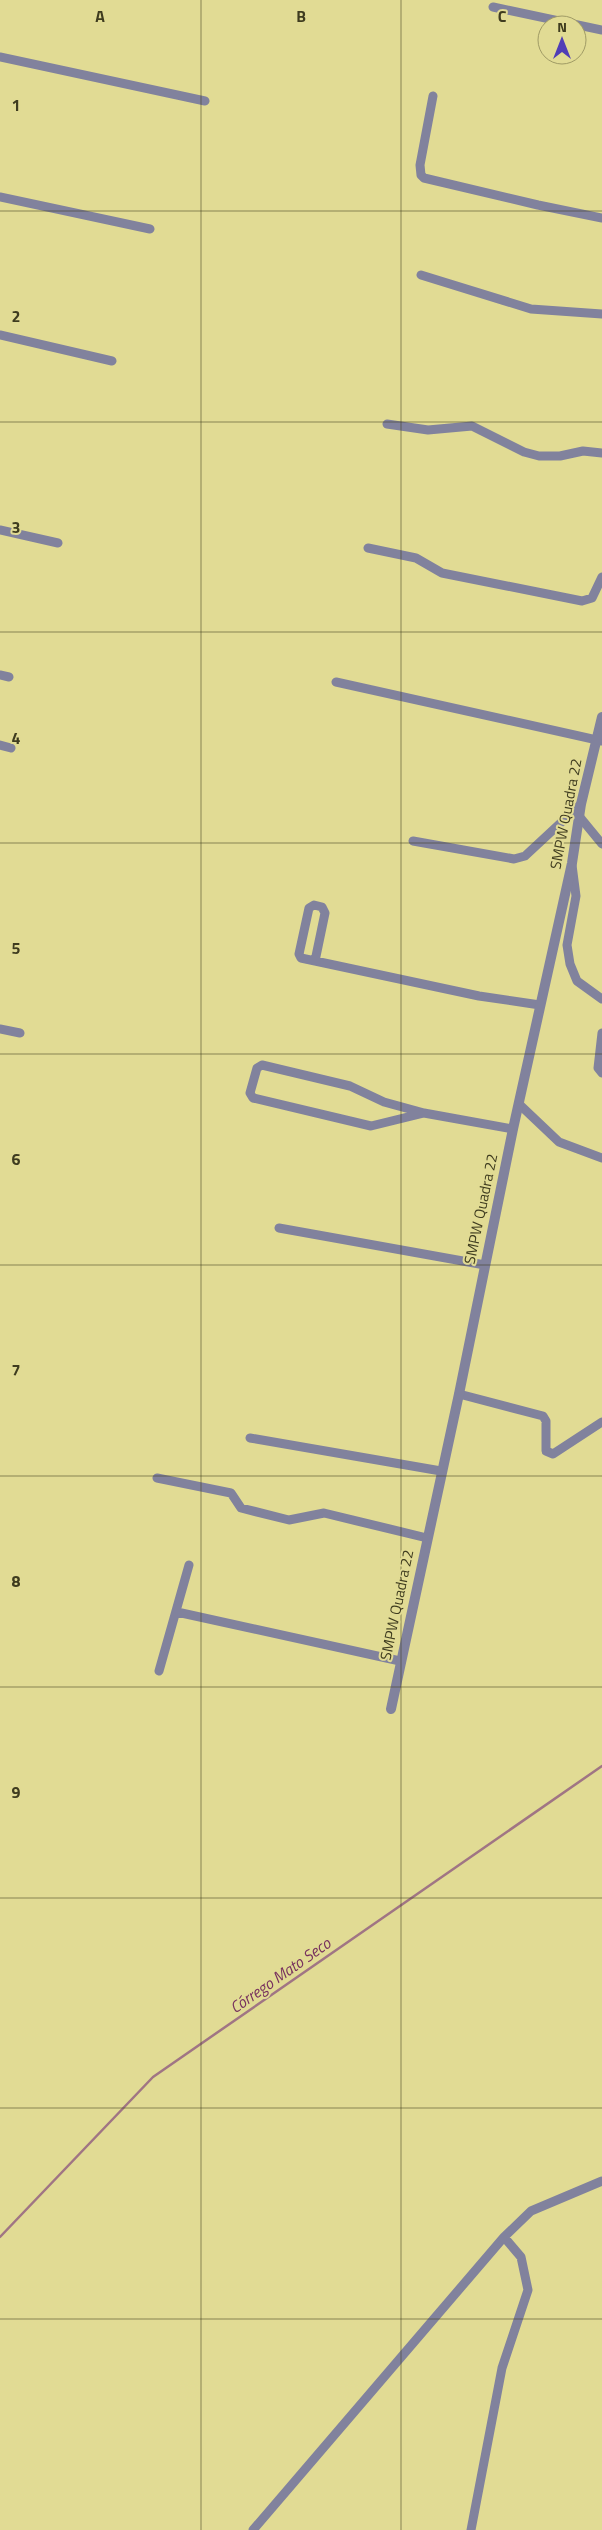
<svg xmlns="http://www.w3.org/2000/svg" width="602" height="2530" font-family="'Titillium Web',sans-serif">
<style>
.lines{fill:none;stroke-linecap:round;stroke-linejoin:round}
.stream{stroke:#a07584;stroke-width:2.5}
.minor{stroke:#81829d;stroke-width:9}
.tertiary{stroke:#81829d;stroke-width:10}
.grid{fill:none;stroke:#3f3c1f;stroke-width:1;stroke-opacity:0.55}
.labels{text-anchor:middle;stroke-width:4;stroke-linejoin:round;paint-order:stroke}
.street-label{font-size:15px;fill:#3f3c1f;stroke:#e1db94}
.water-label{font-size:16px;font-style:italic;fill:#77315e;stroke:#e1db94}
.grid-label{font-size:16px;text-anchor:middle;font-weight:bold;fill:#3f3c1f;stroke:#e1db94;stroke-width:4;stroke-linejoin:round;paint-order:stroke}
</style>
<rect width="100%" height="100%" fill="#e1db94"/>
<g class="lines">
<path class="stream" d="M0,2237L153,2077L602,1766"/>
<path class="minor" d="M493,7L602,30
M0,57L205,101
M433,96L420,165L421,175L424,178L538,205L602,218
M0,197L150,229
M421,275L531,309L602,314
M0,335L112,361
M387,424L428,430L472,426L524,452L539,456H560L583,451L602,453
M0,530L58,543
M368,548L416,558L442,573L582,601L592,598L602,577
M0,675L9,677
M336,682L602,741
M0,745L11,748
M579,816L602,844
M413,841L514,859L525,856L581,804
M572,865L576,896L567,945L570,964L577,981L602,999
M315,961L325,913L322,907L314,905L309,908L299,954L301,958L479,996L540,1005
M0,1029L20,1033
M602,1033L598,1068L602,1073
M520,1105L559,1142L602,1158
M424,1113L371,1126L253,1098L250,1093L257,1068L262,1065L350,1086L384,1102L424,1113L513,1129
M279,1228L485,1265
M459,1394L543,1416L546,1421V1451L553,1454L602,1422
M250,1438L441,1471
M157,1478L231,1493L241,1508L289,1520L324,1513L427,1538
M177,1612L400,1661
M159,1671L189,1565
M253,2530L504,2237L531,2211L602,2181
M471,2530L502,2368L528,2290L521,2257L504,2237"/>
<path class="tertiary" d="M391,1709L459,1394L513,1129L572,863L581,804L602,717"/>
</g>
<path class="grid" d="M201,0V2530M401,0V2530M0,211H602M0,422H602M0,632H602M0,843H602M0,1054H602M0,1265H602M0,1476H602M0,1687H602M0,1898H602M0,2108H602M0,2319H602"/>
<g class="labels">
<g class="street-label">
<text transform="translate(566 814) rotate(-79)" y="5">SMPW Quadra 22</text>
<text transform="translate(481 1209) rotate(-78)" y="5">SMPW Quadra 22</text>
<text transform="translate(397 1605) rotate(-78)" y="5">SMPW Quadra 22</text>
</g>
<g class="water-label">
<text transform="translate(280 1975) rotate(-35)" y="6">Córrego Mato Seco</text>
</g>
</g>
<g class="grid-label">
<text x="100" y="22">A</text>
<text x="301" y="22">B</text>
<text x="502" y="22">C</text>
<text x="16" y="111">1</text>
<text x="16" y="322">2</text>
<text x="16" y="533">3</text>
<text x="16" y="744">4</text>
<text x="16" y="954">5</text>
<text x="16" y="1165">6</text>
<text x="16" y="1376">7</text>
<text x="16" y="1587">8</text>
<text x="16" y="1798">9</text>
</g>
<g transform="translate(562 40)"><circle r="24" fill="#e1db94" stroke="#a09b65"/>
<path d="M0-4L9 19L0 12L-9 19Z" fill="#503eb6"/>
<text y="-8" font-size="14" font-weight="bold" text-anchor="middle" fill="#3f3c1f">N</text>
</g>
</svg>
